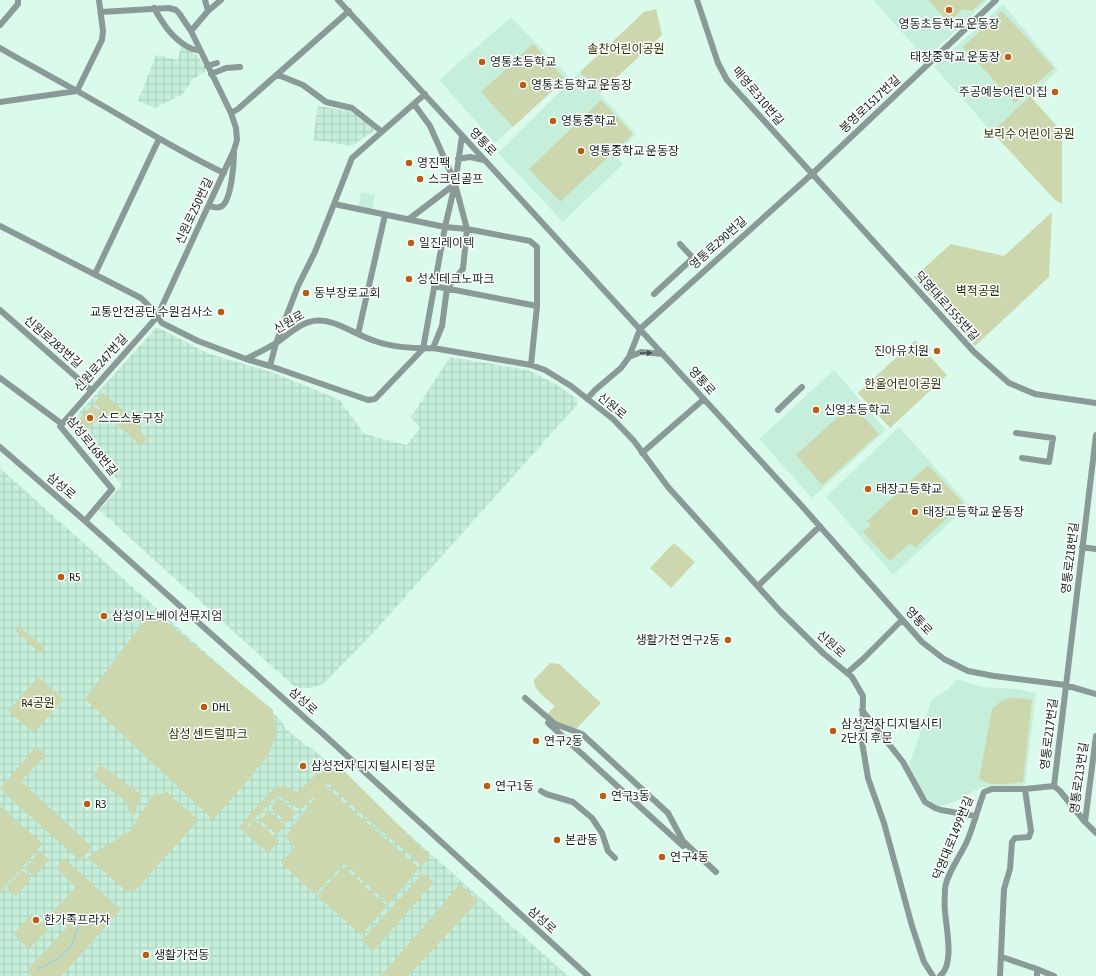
<svg xmlns="http://www.w3.org/2000/svg" width="1096" height="976" font-family="'Asap Condensed','Noto Sans KR',sans-serif">
<style>
.built{fill:#c6efdb}
.industrial{fill:url(#industrial-grid)}
.green{fill:#ccd7ae}
.lines{fill:none;stroke-linecap:round;stroke-linejoin:round}
.stream{stroke:#9cd2db;stroke-width:1.5}
.minor{stroke:#8a9a98;stroke-width:6}
.oneway{fill:#45534e}
.poi-dot{fill:#bb5c14;stroke:#fff;stroke-width:1.5}
.labels{text-anchor:middle;stroke-width:3;stroke-linejoin:round;paint-order:stroke}
.poi-label{font-size:12px;fill:#17231d;stroke:#fff;text-anchor:start}
.park-label{font-size:12px;fill:#283000;stroke:#fff}
.street-label{font-size:12px;fill:#17231d;stroke:#fff}
</style>
<defs>
<pattern id="industrial-grid" width="8" height="8" patternUnits="userSpaceOnUse"><rect width="8" height="8" fill="#c6efdb"/><path d="M0 4h8M4 0v8" fill="none" stroke="#a9cdbc"/></pattern>
</defs>
<rect width="100%" height="100%" fill="#dafbeb"/>
<path class="built" d="M873,0H988L926,59Z
M1003,4L1058,70L992,132L934,67Z
M511,17L567,75L565,79L495,143L439,80Z
M580,72L636,134L615,156L623,164L563,222L498,153Z
M361,192L375,195L372,210L358,207Z
M834,370L886,430L812,498L759,439Z
M899,427L969,505L893,575L826,497Z
M957,679L983,687L1016,689L1036,693L1025,785L1004,788L982,787L952,803L936,807L922,792L912,776L909,765L932,699L947,690Z"/>
<path class="industrial" d="M181,47H185L198,56L206,71L193,79L183,94L155,108L138,101L156,55L178,60Z
M318,106L355,112L375,130L352,146L313,140Z
M156,328H159L207,353L274,373L340,400L364,434L407,445L420,428L411,417L450,357L528,370L556,384L577,399V405L373,633L324,683L311,688H296L99,510L122,485L69,424Z
M0,468L282,721L285,728L308,747L312,748L568,976H0Z"/>
<path class="green" d="M928,0H984L972,11L963,9L948,22Z
M656,9L662,35L600,93L580,72L644,12Z
M1002,11L1054,68L1015,103L963,47Z
M533,44L565,79L513,127L481,92Z
M1030,96L1062,132V204L1055,200L992,132Z
M601,100L633,134L560,202L529,169Z
M1052,212L1049,277L975,346L914,277L951,244L1004,256Z
M915,340L947,375L890,428L858,393Z
M103,393L141,425L138,429L147,439L141,446L94,403Z
M852,404L879,434L822,485L796,455Z
M92,405L103,413L86,431L77,422Z
M928,465L963,503L915,548L910,543L890,561L863,532L871,525L867,521Z
M674,543L695,562L671,588L650,568Z
M153,611L273,710L276,735L268,756L213,820L85,699L145,620Z
M18,626L45,648L40,653L14,629Z
M550,663L559,664L601,703L576,729L558,723L547,714L555,706C548,700 533,690 534,680Z
M38,677L63,699L34,733L8,711Z
M1011,697L1032,700L1023,782C1008,784 992,787 979,779L992,709L1000,702Z
M36,746L46,755L21,781L92,847L79,860L0,789Z
M100,765L141,794L135,815L127,809L128,803L93,776Z
M343,770L430,856L422,866L331,787L330,784L325,786L419,868L389,904L344,864L315,894L281,863L295,847L285,837L321,790L302,809L296,807L278,795L242,831L239,827L270,792L277,786L288,787L297,792L305,785L316,774Z
M167,792L198,820L136,890L126,891L87,857L130,831L152,796Z
M279,798L296,813L287,823L271,808Z
M0,806L43,844L0,892Z
M269,811L285,825L277,835L260,820Z
M255,820L279,841L268,853L244,832Z
M40,851L49,860L34,877L25,869Z
M64,858L121,910L61,976H32L27,971L67,927L52,913L76,887L56,868Z
M344,867L387,906L361,935L317,896Z
M22,870L31,879L16,896L6,888Z
M423,873L434,882L373,951L362,941Z
M460,884L478,901L408,976H381Z
M32,913L48,929L29,949L13,934Z"/>
<g class="lines">
<path class="stream" d="M38,969L58,959L72,945L80,920"/>
<path class="minor" d="M205,0L208,11
M338,0L801,505L922,642L944,659L968,671L994,676L1065,685L1096,694
M697,0L718,63L727,80L974,352L1009,383L1035,394L1096,403
M154,8C163,24 172,38 188,47C192,49 195,51 200,50
M0,25L18,4V0
M191,31L208,11L221,0
M0,48C26,63 52,77 77,91C126,118 173,149 224,173
M207,66L217,63
M211,74L226,68L240,67
M278,75L303,85L326,102L352,108L381,131
M425,94L352,158L334,204L445,227L467,229L530,241L537,247V306L531,365
M0,102L77,91L102,40L103,31L99,0
M414,104L430,126L454,180L467,229L463,269L447,288L442,326L433,348
M231,113L238,109L349,11
M458,159L470,157L484,160
M209,206C213,207 218,209 222,206C231,200 234,165 234,153
M409,219L455,184
M0,226L141,298L152,309L162,323L198,341L246,359C256,354 266,349 276,343C287,336 297,325 309,322C332,315 354,335 375,341C391,347 416,349 433,348L531,365L545,370L571,386L613,419L634,441L668,487L780,611L824,654L852,677L863,696L862,742L868,778L884,823L912,926L924,962L933,976
M95,274L159,139
M434,286L537,306
M654,294L693,258L680,244
M0,310L91,390
M358,334L385,215
M629,357L641,352L663,354
M246,359L270,366L368,400L375,399L423,349L445,227L455,184L462,136
M270,366L276,343L298,286L315,252L334,204
M0,378L62,424
M587,399L595,390L621,368L629,357L640,329L812,174L996,0
M778,410L802,387
M62,424L157,317L234,150L237,140L236,128L231,113L191,31L179,13L176,10L169,8L101,12
M62,424L60,426L112,489L85,521
M1016,433L1053,438L1049,462L1022,458
M0,447L85,521L314,726L321,732L588,976
M642,453L704,399
M1082,547L1096,549
M758,586L820,526
M847,673L863,659L902,620
M525,698L555,724L582,734L668,813L683,841L716,872
M862,710L903,762L925,802L935,808L941,810L975,816
M548,723L683,846
M1054,786L1096,435
M541,791L546,794L573,802L592,818L602,833L608,851L615,858
M1085,822L1096,736
M1002,957L1037,969
M940,976C955,964 946,928 945,911C944,904 945,896 945,889C946,874 962,854 968,839C974,824 978,808 984,792L992,789H1025L1054,786L1060,791L1085,822L1096,833
M1000,976L1004,889L1010,869L1012,842L1015,838L1029,837L1031,831L1025,789
M1037,976V969L1054,976"/>
</g>
<defs><path id="oneway-solid" d="M-6-.8H1V-3.2L6.5 0L1 3.2V.8H-6Z"/></defs>
<use class="oneway" href="#oneway-solid" transform="translate(646 353) rotate(-1)"/>
<g class="poi-dot">
<circle cx="949" cy="10" r="4"/>
<circle cx="1008" cy="57" r="4"/>
<circle cx="482" cy="62" r="4"/>
<circle cx="523" cy="85" r="4"/>
<circle cx="1055" cy="92" r="4"/>
<circle cx="553" cy="121" r="4"/>
<circle cx="581" cy="151" r="4"/>
<circle cx="409" cy="163" r="4"/>
<circle cx="420" cy="179" r="4"/>
<circle cx="411" cy="243" r="4"/>
<circle cx="409" cy="279" r="4"/>
<circle cx="306" cy="293" r="4"/>
<circle cx="221" cy="312" r="4"/>
<circle cx="937" cy="351" r="4"/>
<circle cx="816" cy="410" r="4"/>
<circle cx="90" cy="418" r="4"/>
<circle cx="868" cy="489" r="4"/>
<circle cx="915" cy="512" r="4"/>
<circle cx="61" cy="577" r="4"/>
<circle cx="104" cy="616" r="4"/>
<circle cx="728" cy="640" r="4"/>
<circle cx="204" cy="707" r="4"/>
<circle cx="833" cy="731" r="4"/>
<circle cx="536" cy="741" r="4"/>
<circle cx="303" cy="766" r="4"/>
<circle cx="487" cy="786" r="4"/>
<circle cx="603" cy="796" r="4"/>
<circle cx="87" cy="804" r="4"/>
<circle cx="557" cy="840" r="4"/>
<circle cx="662" cy="857" r="4"/>
<circle cx="36" cy="920" r="4"/>
<circle cx="146" cy="955" r="4"/>
</g>
<g class="labels">
<g class="poi-label">
<text x="949" y="28" text-anchor="middle">영동초등학교 운동장</text>
<text x="1000" y="61" text-anchor="end">태장중학교 운동장</text>
<text x="490" y="66">영통초등학교</text>
<text x="531" y="89">영통초등학교 운동장</text>
<text x="1047" y="96" text-anchor="end">주공예능어린이집</text>
<text x="561" y="125">영통중학교</text>
<text x="589" y="155">영통중학교 운동장</text>
<text x="417" y="167">영진팩</text>
<text x="428" y="183">스크린골프</text>
<text x="419" y="247">일진레이텍</text>
<text x="417" y="283">성신테크노파크</text>
<text x="314" y="297">동부장로교회</text>
<text x="213" y="316" text-anchor="end">교통안전공단 수원검사소</text>
<text x="929" y="355" text-anchor="end">진아유치원</text>
<text x="824" y="414">신영초등학교</text>
<text x="98" y="422">스드스농구장</text>
<text x="876" y="493">태장고등학교</text>
<text x="923" y="516">태장고등학교 운동장</text>
<text x="69" y="581">R5</text>
<text x="112" y="620">삼성이노베이션뮤지엄</text>
<text x="720" y="644" text-anchor="end">생활가전 연구2동</text>
<text x="212" y="711">DHL</text>
<text x="841" y="728">삼성전자 디지털시티<tspan x="841" dy="14">2단지 후문</tspan></text>
<text x="544" y="745">연구2동</text>
<text x="311" y="770">삼성전자 디지털시티 정문</text>
<text x="495" y="790">연구1동</text>
<text x="611" y="800">연구3동</text>
<text x="95" y="808">R3</text>
<text x="565" y="844">본관동</text>
<text x="670" y="861">연구4동</text>
<text x="44" y="924">한가족프라자</text>
<text x="154" y="959">생활가전동</text>
</g>
<g class="park-label">
<text x="626" y="53">솔찬어린이공원</text>
<text x="1029" y="138">보리수 어린이 공원</text>
<text x="978" y="295">벽적공원</text>
<text x="903" y="388">한울어린이공원</text>
<text x="38" y="707">R4공원</text>
<text x="208" y="738">삼성 센트럴파크</text>
</g>
<g class="street-label">
<text transform="translate(758 96) rotate(50)" y="4">매영로310번길</text>
<text transform="translate(870 104) rotate(-43)" y="4">봉영로1517번길</text>
<text transform="translate(483 142) rotate(47)" y="4">영통로</text>
<text transform="translate(194 211) rotate(-65)" y="4">신원로250번길</text>
<text transform="translate(718 243) rotate(-42)" y="4">영통로290번길</text>
<text transform="translate(947 306) rotate(48)" y="4">덕영대로1555번길</text>
<text transform="translate(289 322) rotate(-30)" y="4">신원로</text>
<text transform="translate(53 342) rotate(41)" y="4">신원로283번길</text>
<text transform="translate(101 363) rotate(-48)" y="4">신원로247번길</text>
<text transform="translate(702 381) rotate(48)" y="4">영통로</text>
<text transform="translate(612 406) rotate(40)" y="4">신원로</text>
<text transform="translate(92 446) rotate(51)" y="4">삼성로168번길</text>
<text transform="translate(61 486) rotate(40)" y="4">삼성로</text>
<text transform="translate(1070 558) rotate(-83)" y="4">영통로218번길</text>
<text transform="translate(919 621) rotate(47)" y="4">영통로</text>
<text transform="translate(831 644) rotate(42)" y="4">신원로</text>
<text transform="translate(303 701) rotate(42)" y="4">삼성로</text>
<text transform="translate(1049 734) rotate(-83)" y="4">영통로217번길</text>
<text transform="translate(1079 778) rotate(-82)" y="4">영통로213번길</text>
<text transform="translate(953 838) rotate(-68)" y="4">덕영대로1499번길</text>
<text transform="translate(542 920) rotate(42)" y="4">삼성로</text>
</g>
</g>
</svg>
